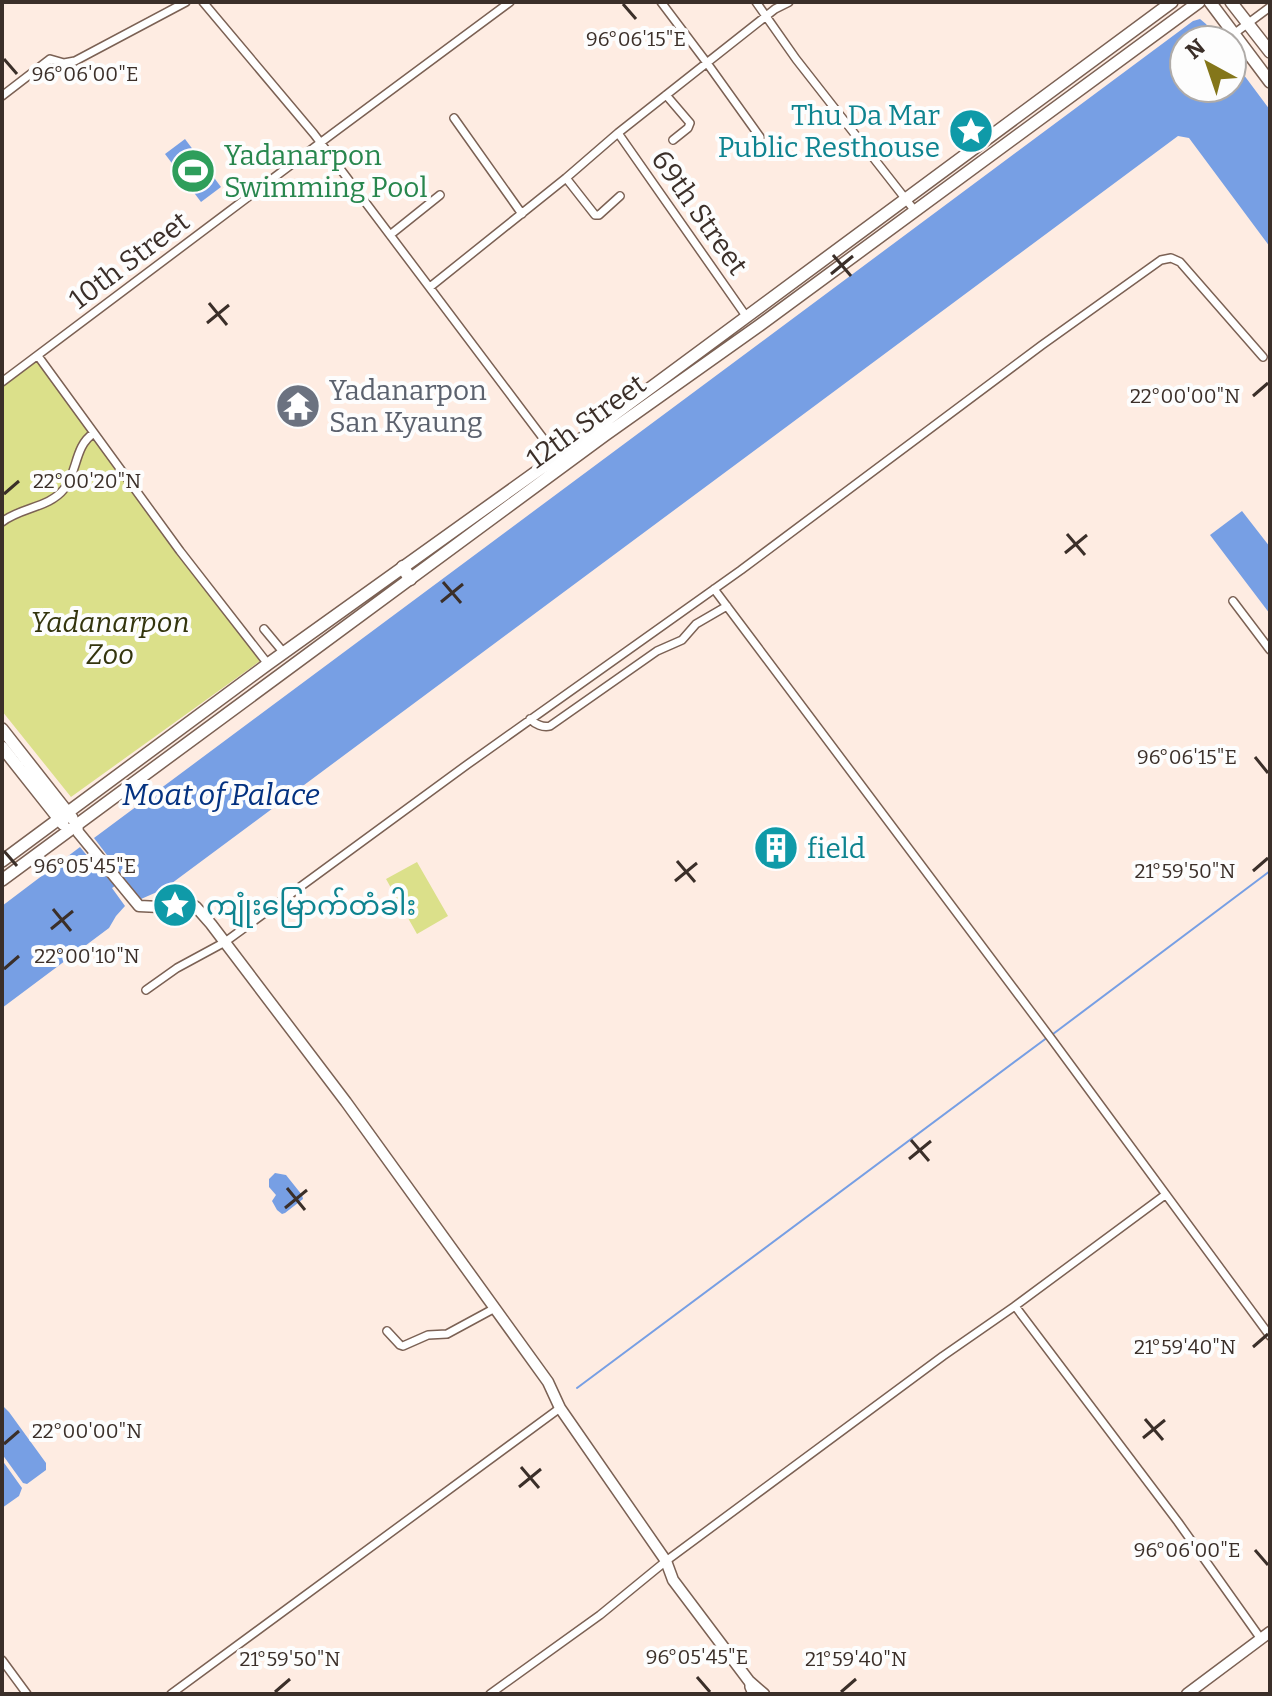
<svg xmlns="http://www.w3.org/2000/svg" width="1272" height="1696" font-family="Bitter,'Noto Sans Myanmar',serif">
<style>
.green{fill:#dbe08a}
.water{fill:#779fe4}
.lines{fill:none;stroke-linecap:round;stroke-linejoin:round}
.stream{stroke:#779fe4;stroke-width:2}
.street-casing{stroke:#7b6154;stroke-width:10}
.secondary-casing{stroke:#7b6154;stroke-width:13}
.primary-casing{stroke:#7b6154;stroke-width:14}
.highway-casing{stroke:#7b6154;stroke-width:15}
.street{stroke:#fff;stroke-width:7}
.secondary{stroke:#fff;stroke-width:10}
.primary{stroke:#fff;stroke-width:11}
.highway{stroke:#fff;stroke-width:12}
.ticks{fill:none;stroke:#3b2f29;stroke-width:3}
.labels{text-anchor:middle;stroke-width:8;stroke-linejoin:round;paint-order:stroke}
.culture-label{font-size:28px;fill:#0d838f;stroke:#fdfdfd;text-anchor:start}
.leisure-label{font-size:28px;fill:#27864d;stroke:#fdfdfd;text-anchor:start}
.street-label{font-size:28px;fill:#3b2f29;stroke:#fdfdfd}
.worship-label{font-size:28px;fill:#5b616d;stroke:#fdfdfd;text-anchor:start}
.park-label{font-size:28px;font-style:italic;fill:#33340d;stroke:#fdfdfd}
.water-label{font-size:30px;font-style:italic;fill:#033180;stroke:#fdfdfd}
.ticks-label{font-size:20px;text-anchor:middle;fill:#3b2f29;stroke:#fdfdfd;stroke-width:8;stroke-linejoin:round;paint-order:stroke}
</style>
<rect width="100%" height="100%" fill="#feece2"/>
<path class="green" d="M37,360L260,661L71,797L2,711V387Z
M417,862L448,916L417,934L386,879Z"/>
<path class="water" d="M1200,19L1206,24L1218,40H1184V88H1232V59L1270,110V247L1189,138L1178,136L164,889L141,899L125,879L112,888L125,906L116,916L109,928L2,1008V906L80,847L98,869L110,859L94,838L1193,21Z
M185,139L221,187L201,202L165,154Z
M1242,511L1270,547V614L1210,535Z
M275,1173L286,1175L302,1195L303,1199L285,1213L282,1214L277,1210L272,1201L276,1195L269,1187V1179Z
M2,1405L9,1412L46,1463V1470L27,1484L23,1483L2,1454Z
M2,1460L22,1488L19,1496L2,1508Z"/>
<g class="lines">
<path class="stream" d="M1053,1034L1270,871
M577,1388L1048,1037"/>
<g class="street-casing">
<path id="street" d="M203,2L314,134L558,458
M661,2L707,63L760,137
M756,2L796,59L915,211
M1235,33L1270,7
M666,95L690,123L688,128L673,140
M2,96L50,59L64,63L75,61L186,2
M454,118L522,214
M618,133L746,316
M566,178L595,215H599L620,196
M390,235L440,195
M430,287L566,178L618,133L775,9L789,2
M38,356L180,551L268,664
M2,382L332,134L510,2
M2,522C21,507 49,508 64,489C78,472 74,446 94,433
M714,589L1053,1041L1270,1336
M1233,601L1270,650
M264,629L284,653
M530,719C535,724 543,728 550,726L657,651L682,640L696,624L727,606
M146,990L177,968L225,942L468,764L741,570L1042,345L1161,260L1171,258L1180,262L1263,357
M1015,1306L1178,1522L1261,1639
M387,1331L400,1345L403,1346L428,1335L447,1334L495,1308
M2,1660L27,1694
M749,1681V1687L752,1694
M171,1694L560,1408
M490,1694L600,1615L666,1561L943,1356L1015,1306L1165,1195"/>
</g>
<g class="secondary-casing">
<path id="secondary" d="M77,824L78,832L139,906L160,907L186,900L196,907L211,924L346,1102L548,1382L560,1408L666,1561L673,1580L749,1681L764,1694
M1187,1694L1270,1632"/>
</g>
<g class="primary-casing">
<path id="primary" d="M1210,2L1270,82
M1231,2L1270,52
M2,729L72,818
M2,747L63,824
M2,861L268,664L557,457L1172,2
M2,880L605,435L760,325L1199,2"/>
</g>
<g class="highway-casing">
<path id="highway" d="M403,567L410,579"/>
</g>
<use href="#street" class="street"/>
<use href="#secondary" class="secondary"/>
<use href="#primary" class="primary"/>
<use href="#highway" class="highway"/>
</g>
<path class="ticks" d="M623,4L636,19M4,59L17,74M833,255L851,276M831,274L853,256M209,303L227,325M207,323L229,305M1253,396L1268,383M4,494L19,481M1067,534L1085,555M1065,553L1087,535M443,582L461,603M441,602L463,584M1255,757L1268,773M4,851L17,866M677,861L695,882M1253,871L1268,858M675,881L697,863M53,909L71,931M51,929L73,911M4,969L19,956M911,1140L929,1161M909,1159L931,1141M287,1188L305,1210M285,1208L307,1190M1253,1347L1268,1334M1145,1419L1163,1440M1143,1438L1165,1420M4,1444L19,1431M521,1467L539,1488M519,1487L541,1469M1255,1550L1268,1565M697,1677L710,1692M275,1692L290,1679M841,1692L856,1679"/>
<defs>
<g id="sight-disc" transform="scale(2.3)"><circle r="9.5" fill="#0f9aa8" stroke="#fdfdfd"/><path d="M0-6L1.8-2.2L6-1.7L2.9 1.2L3.7 5.4L0 3.3L-3.7 5.4L-2.9 1.2L-6-1.7L-1.8-2.2Z" fill="#fff"/></g>
<g id="stadium-disc" transform="scale(2.3)"><circle r="9.5" fill="#2e9e5b" stroke="#fdfdfd"/><path d="M0-5a6.5 5 0 1 0 0 10a6.5 5 0 1 0 0-10ZM-3.5-1.8h7v3.6h-7Z" fill="#fff"/></g>
<g id="temple-disc" transform="scale(2.3)"><circle r="9.5" fill="#6b7280" stroke="#fdfdfd"/><path d="M0-6L5-2H3V0L6.5 2.5H4V6H1.5V3h-3V6H-4V2.5H-6.5L-3 0V-2H-5Z" fill="#fff"/></g>
<g id="building-disc" transform="scale(2.3)"><circle r="9.5" fill="#0f9aa8" stroke="#fdfdfd"/><path d="M-4-6H4V6H1V3H-1V6H-4ZM-2.5-4.3h1.7v1.8h-1.7ZM.8-4.3h1.7v1.8H.8ZM-2.5-1h1.7V.8h-1.7ZM.8-1h1.7V.8H.8Z" fill="#fff"/></g>
</defs>
<g fill-rule="evenodd">
<use href="#sight-disc" x="971" y="131"/>
<use href="#stadium-disc" x="193" y="171"/>
<use href="#temple-disc" x="298" y="406"/>
<use href="#building-disc" x="776" y="848"/>
<use href="#sight-disc" x="175" y="905"/>
</g>
<g class="labels">
<g class="culture-label">
<text x="940" y="125" text-anchor="end">Thu Da Mar<tspan x="940" dy="32">Public Resthouse</tspan></text>
<text x="807" y="858">field</text>
<text x="206" y="915">ကျုံးမြောက်တံခါး</text>
</g>
<g class="leisure-label">
<text x="224" y="165">Yadanarpon<tspan x="224" dy="32">Swimming Pool</tspan></text>
</g>
<g class="street-label">
<text transform="translate(700 212) rotate(55)" y="10">69th Street</text>
<text transform="translate(129 260) rotate(-37)" y="10">10th Street</text>
<text transform="translate(586 421) rotate(-36)" y="10">12th Street</text>
</g>
<g class="worship-label">
<text x="329" y="400">Yadanarpon<tspan x="329" dy="32">San Kyaung</tspan></text>
</g>
<g class="park-label">
<text x="110" y="632">Yadanarpon<tspan x="110" dy="32">Zoo</tspan></text>
</g>
<g class="water-label">
<text x="221" y="805">Moat of Palace</text>
</g>
</g>
<g class="ticks-label">
<text x="636" y="46">96°06'15"E</text>
<text x="85" y="81">96°06'00"E</text>
<text x="1185" y="403">22°00'00"N</text>
<text x="87" y="488">22°00'20"N</text>
<text x="1187" y="764">96°06'15"E</text>
<text x="85" y="873">96°05'45"E</text>
<text x="1185" y="878">21°59'50"N</text>
<text x="87" y="963">22°00'10"N</text>
<text x="1185" y="1354">21°59'40"N</text>
<text x="87" y="1438">22°00'00"N</text>
<text x="1187" y="1557">96°06'00"E</text>
<text x="697" y="1664">96°05'45"E</text>
<text x="290" y="1666">21°59'50"N</text>
<text x="856" y="1666">21°59'40"N</text>
</g>
<rect width="1272" height="1696" fill="none" stroke="#3b2f29" stroke-width="8"/>
<g transform="translate(1208 64) rotate(320)"><circle r="38" fill="#fdfdfd" stroke="#afaba8" stroke-width="2"/>
<path d="M0-6L14 30L0 20L-14 30Z" fill="#84761a"/>
<text y="-12" font-size="22" font-weight="bold" text-anchor="middle" fill="#3b2f29">N</text>
</g>
</svg>
